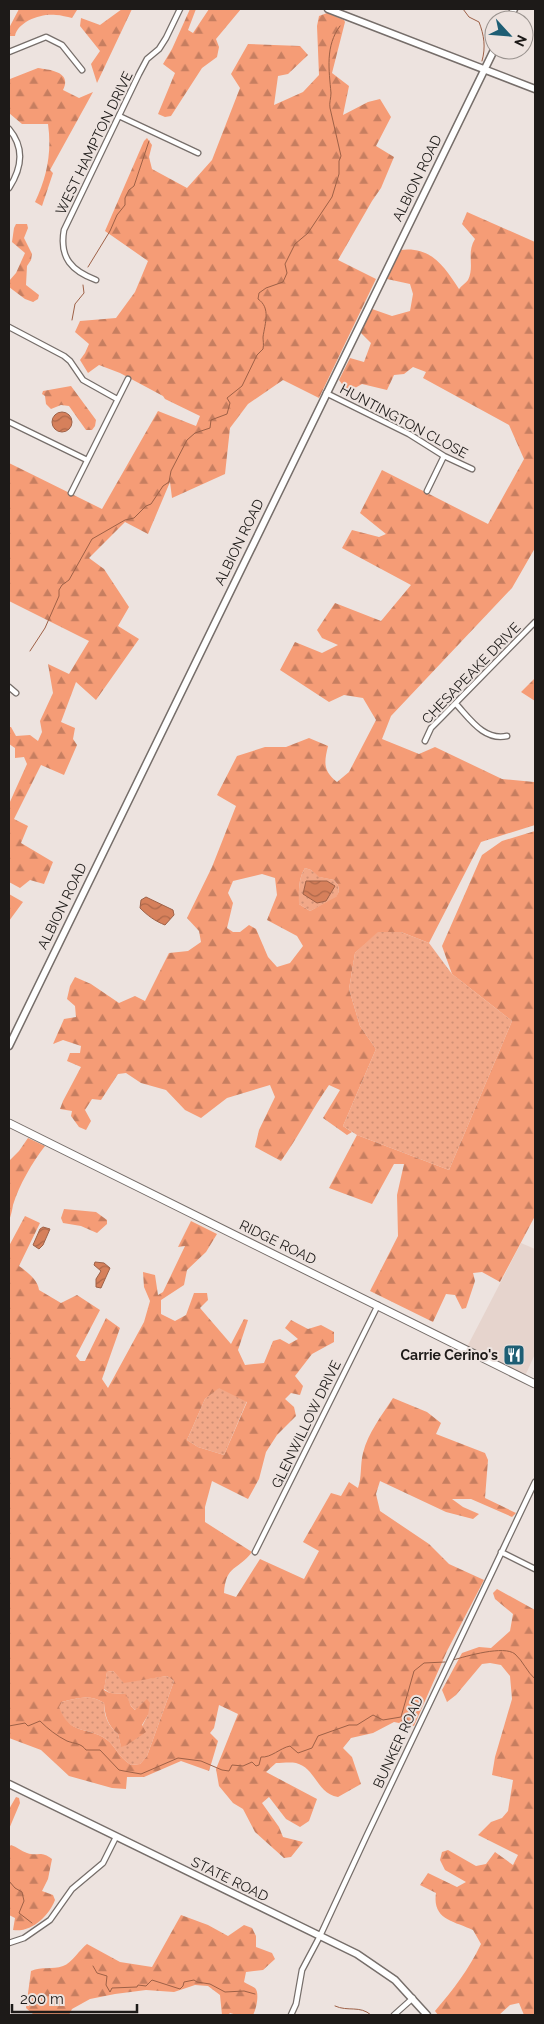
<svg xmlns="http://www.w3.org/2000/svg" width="544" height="2024" font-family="Raleway,sans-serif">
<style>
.built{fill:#e6d4cd}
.grass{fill:url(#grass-dots)}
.forest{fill:url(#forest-firs);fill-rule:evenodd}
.water{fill:url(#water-waves);stroke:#9e6147}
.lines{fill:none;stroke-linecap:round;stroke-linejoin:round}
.stream{stroke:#9e6147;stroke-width:1}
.street-casing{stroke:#766e6a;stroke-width:7}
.secondary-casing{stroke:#766e6a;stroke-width:9}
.primary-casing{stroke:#766e6a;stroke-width:9}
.street{stroke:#fff;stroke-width:4.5}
.secondary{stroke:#fff;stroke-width:6}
.primary{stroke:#fff;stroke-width:7}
.labels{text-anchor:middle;stroke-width:4;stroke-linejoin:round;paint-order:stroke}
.street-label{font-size:14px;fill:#1d1a18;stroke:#ede3df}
.poi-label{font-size:14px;font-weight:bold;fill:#1d1a18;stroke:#ede3df;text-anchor:end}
</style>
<defs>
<pattern id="grass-dots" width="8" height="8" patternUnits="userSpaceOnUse" patternTransform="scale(1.25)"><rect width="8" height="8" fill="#f2a888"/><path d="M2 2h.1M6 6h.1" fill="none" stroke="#cf9075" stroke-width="1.8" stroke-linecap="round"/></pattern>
<pattern id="forest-firs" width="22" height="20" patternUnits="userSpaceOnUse" patternTransform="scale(1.25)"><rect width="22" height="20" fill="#f59c76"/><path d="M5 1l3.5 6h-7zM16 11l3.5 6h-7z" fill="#c67e60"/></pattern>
<pattern id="water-waves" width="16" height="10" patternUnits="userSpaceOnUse" patternTransform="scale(1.25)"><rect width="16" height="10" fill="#d6805b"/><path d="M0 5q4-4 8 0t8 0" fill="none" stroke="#ad684a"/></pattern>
</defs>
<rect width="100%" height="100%" fill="#ede3df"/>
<path class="built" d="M521,1243L535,1249V1354L525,1376L467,1347Z"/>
<path class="grass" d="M305,868L311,870L320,877L334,880L338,885L339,891L336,898L310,911L299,904C299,891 298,879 305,868Z
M377,932H401L429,943L452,974L512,1021L449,1170L357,1135L343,1126L376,1049L360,1026L349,989L355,953Z
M219,1387L247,1401L224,1455L198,1447L187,1440L205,1399Z
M113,1671L124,1682L167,1676L174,1681L147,1756L140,1764L131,1765C118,1757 116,1746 106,1739C87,1726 70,1736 58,1707L62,1702C77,1698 91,1694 104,1703C104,1716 108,1726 118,1734L121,1746C136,1744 141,1727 148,1715C133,1710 132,1709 125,1694L110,1693L104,1689L107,1672Z"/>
<path class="forest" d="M19,9H76L77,10L72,18C67,17 61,15 56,15C42,13 18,21 15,36H10L9,28Z
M122,9H132L97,83L91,64L100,51L80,26L81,18L100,25Z
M190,9H196L188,30L193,33L209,9H241L216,39L219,47L217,57L202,68L171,116L165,117L158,114L175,73L163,64L172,49Z
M327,13L344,20L345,22L332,73L349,86L343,115L368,102L380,99L391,117L376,146L394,157L381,188L372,201L338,260L376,279L319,398L283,380L248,404L230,428L225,474L172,498L170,482L148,534L125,522L89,558L104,569L129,607L118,626L139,639L96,700L76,682L61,722L75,728L73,739L77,745L64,775L41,765L14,819L28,826L21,843L53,862L44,884L30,880L20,888L9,882V804L27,764L24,757L15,758V748L9,744V727H11L16,736L30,735L38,741L42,732L40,721L53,693L48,664L69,674L89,641L9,601V463L102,509L158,411L196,426L200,416L165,399L163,396L120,373L99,365L88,373L80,360L85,353L89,344L75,332L80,321L116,318L135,292L148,261L105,231L144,141L147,138L152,145L149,157L152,169L187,188L212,160L240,88L231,74L248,44L300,46L308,55L288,74L278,76L274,105L303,92L319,75L317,26L319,16Z
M38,68C51,70 72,72 63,90L79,98L93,92L50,170L53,173L42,206L35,202C47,177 52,152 48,124H22L9,113V82L10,79Z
M467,212L535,242V548L512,588L391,716L382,739L419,754L435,747L502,779L534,782L535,779V825L481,842L429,943L401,932H378L355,953L349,989L360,1026L376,1049L343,1126L352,1132L347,1135L323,1118L340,1090L329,1085C312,1109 299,1136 281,1161L255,1147L259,1130L275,1097L270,1085L227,1098L201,1118L185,1110L166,1090L141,1083L126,1073L118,1074L101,1100L92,1099L85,1110L91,1121L86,1130L79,1127L71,1116L72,1111L60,1109L63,1101L81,1067L67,1061L70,1053H80L81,1046L63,1040L53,1044L64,1019L76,1017L75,1006L67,999L70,986L75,977L91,984L119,1003L135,996L145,1001L169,953L188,951L201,942L199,931L187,918L212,867L236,806L217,795L237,756L265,747H286L309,738L328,746C324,763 323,771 337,782L349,772L376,720L363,698L344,695L329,702L280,670L295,642L322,653L338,645L322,638L317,630L335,603L381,621L411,585L342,548L352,530L379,537L386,534L360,513L382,470L488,524L524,459L509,425L423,378L426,372L413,367L404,374L394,375L387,390L362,384L348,392L339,380L350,358L364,362L371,343L360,332L372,309L392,316L410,311L413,294L410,284L387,279L400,250C431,246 444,266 459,289C461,286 466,283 468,280C475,266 466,253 475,239L462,224ZM305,868L311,870L319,877L334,880L338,885L339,891L336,897L310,911L299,904C299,891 298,879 305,868ZM262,874L275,878L277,895L267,920L297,936L303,946L290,963L277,967L268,957L256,929L249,925L240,932H233L227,928L233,903L228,893L233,881Z
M16,224H27L28,228L24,238L32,254L31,260L27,266L26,285L39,295L38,299L33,302L25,299L9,287V281L16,273L25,253L12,242L14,228Z
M71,386L96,420L95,426L92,430H86L69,406L61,405L51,409L46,404L45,396L42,394L43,391Z
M535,678V701L521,692Z
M535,831V1216L500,1282L482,1272L473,1273L475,1281L466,1308L462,1309L455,1295L446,1294L433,1322L370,1291L398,1236L397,1195L404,1164H394L372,1204L329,1188L357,1135L449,1170L512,1021L452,974L442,946L482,855L502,841Z
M9,894L23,902L9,921Z
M28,1138L45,1146C32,1163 19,1185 13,1205C12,1211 11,1215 9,1221V1161L19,1151Z
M64,1209L96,1212L107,1220V1224L97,1233L81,1226L63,1223L61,1218Z
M25,1216L40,1223L19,1266C27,1272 38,1280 39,1290L61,1303L77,1295L100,1310L76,1356L80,1361H85L106,1318L120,1328L102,1379L108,1388L144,1322L150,1301L144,1287L143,1272L155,1275L158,1295L163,1292L185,1246L178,1247L191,1221L217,1234L206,1252L187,1270L184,1285L161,1300V1314L175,1321L186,1315L194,1293H207L208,1300L200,1308L231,1344L244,1319L248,1320L238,1350L245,1365L264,1363L273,1341L280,1339L289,1344L298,1339L285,1328L291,1320L308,1329L321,1325L334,1332V1342L312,1354L295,1376L303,1386L300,1395L291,1393L285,1399L294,1407L296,1416L277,1435L266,1452L259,1479L248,1499L212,1481L205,1507V1522L252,1552C238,1571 226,1564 224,1593L236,1597L260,1559L304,1579L319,1551L303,1542L331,1493L341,1496L349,1482L358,1488C362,1477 360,1465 363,1453C368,1433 382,1415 393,1398L427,1412L441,1423L436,1434L485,1453L488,1460L485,1498L516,1513L512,1517L471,1499H452L463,1507L479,1514L473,1519L446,1512L380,1481L376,1494L380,1511L429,1544L449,1564L484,1580L447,1651L414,1726L394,1722L373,1733L351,1738L343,1748L352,1757L361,1784L338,1797C316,1793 316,1768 296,1763C290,1762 282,1763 276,1763L266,1772L317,1799L309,1821L300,1827L286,1819L269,1797L262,1803L279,1827L283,1837L303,1842L291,1857L284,1858L255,1832L243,1809L233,1803L219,1786L216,1769L238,1714L219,1705L214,1728L210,1733L218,1741L209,1771L181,1761L144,1777H127L126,1789L112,1788L69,1776L41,1750L9,1738V1246ZM219,1388L247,1402L224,1455L198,1447L187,1440L205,1399ZM113,1671L124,1683L167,1676L174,1681L147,1756L140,1764L131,1765C118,1757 116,1746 106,1739C87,1726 70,1736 59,1707L62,1702C77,1698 91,1694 104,1703C105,1716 108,1726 118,1734L121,1747L127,1745L146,1732L142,1725L148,1715L150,1703L147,1699L135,1710L131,1706L126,1694L110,1693L104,1690L107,1672Z
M497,1589L535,1610V2015H524L519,2003L510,2005L499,2015H438L435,2011C453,1990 469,1969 481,1944L473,1930C454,1921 432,1920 436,1893L420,1885L428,1873L457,1887L466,1882L445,1870L440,1860L442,1852L448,1850L476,1866L486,1864L495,1852L513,1865L518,1855L478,1835L491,1822L502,1818L508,1811L513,1780L492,1775L495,1757L512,1699L510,1676L501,1665L490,1663L482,1664L456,1695L447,1702L442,1690L462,1653L479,1647L491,1648L510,1631L513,1614L495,1599L493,1593Z
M16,1797L19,1798L20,1803L9,1829V1809Z
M11,1845C17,1847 21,1851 27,1853C38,1857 40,1850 52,1859L48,1879L42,1891L53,1895L55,1900C49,1916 31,1933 13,1930L15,1918L9,1915V1847Z
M181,1915L208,1925L228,1936L244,1925L252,1928L256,1936V1947L272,1953L275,1959L263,1970L246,1972L244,1982C247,1984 252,1986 255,1988C260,1993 256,2010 253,2015H237L230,2013L228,2015H222L220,1995L208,1986L195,1985L174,1992L146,1990L115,1994L90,1999L72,2009L69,2015H34L26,2008L31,1971C42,1966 52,1970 63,1966C72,1963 80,1949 87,1944L120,1962L152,1967Z"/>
<path class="water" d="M52 422a10 10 0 1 1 20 0a10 10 0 1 1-20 0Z
M306,881H327L335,886L326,901L317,903L303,894Z
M146,897L173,910L174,915L165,925C155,921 148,916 140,908L141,900Z
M43,1227L50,1229L43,1245L39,1249L33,1245L40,1229Z
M95,1262L104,1263L110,1268L101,1288L96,1287V1279L101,1271L94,1265Z"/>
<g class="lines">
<path class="stream" d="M463,9L469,17L479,22C484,35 486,47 482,61
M88,267L110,231L117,215L125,205V198L129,190L134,186L149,141
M72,320L75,304L84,293L83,285
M30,651L45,628L59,596V590L62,585L69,580L92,539L125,520L134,518L146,506L151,504L163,486L169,482L171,471L187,440L195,433L210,428L211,420L227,414L230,403L227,398L242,386L257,355L263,349C264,344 263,341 263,337C265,323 271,308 258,299L259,293L266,288L283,282L287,273L285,264L295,244L308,233L332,197L339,174V161L341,156L330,108C329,103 331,98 331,93C329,70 325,46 340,26
M9,1412V1414
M9,1580V1582
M453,1660C467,1656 504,1645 515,1654C523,1661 527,1672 535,1679
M9,1726L25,1723L28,1726L40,1721C48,1729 57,1736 67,1741C75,1744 81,1743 86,1750H100L119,1770L124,1771L141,1774L178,1758L201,1761L222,1770L229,1771L232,1765L243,1766L252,1762L256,1766L259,1765L261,1757C271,1758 280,1748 290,1746L298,1753L312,1748L318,1736L349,1725H357L373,1715L383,1720L401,1717L414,1671L424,1663L445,1662
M9,1881L15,1888L22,1892L24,1901L19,1913L32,1923
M93,1966L97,1973L107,1976L106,1985L110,1992L112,1988L137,1987L138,1985L146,1986L152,1980L180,1989L183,1986L184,1982L194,1980L197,1982L210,1984L225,1992L244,1991L255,1994
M335,2006C348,2012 360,2005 371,2015"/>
<g class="street-casing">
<path id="street" d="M9,52L46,37L62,45L82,70
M119,116L198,153
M9,129C25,148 22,168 9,188
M96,280C72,271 59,258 64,230L139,74L147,59L159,49L166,38L180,9
M9,327L64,356L70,361L83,380L117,399
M326,393L409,434L444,456L472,469
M9,422L87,460
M427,491L444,456
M71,493L128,379
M9,687L16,693
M456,704C470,719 484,741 507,736
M425,741L431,728L441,718L535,622
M255,1552L378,1305
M501,1552L535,1569
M9,1943L24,1938L50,1920L72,1889L103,1863L116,1837
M291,2015L296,2004L302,1970L320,1936L366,1837L535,1482
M394,2015L413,1998"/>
</g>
<g class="secondary-casing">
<path id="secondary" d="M328,9L535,89
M509,20L514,9
M9,1046L494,50
M9,1784L357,1954L395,1980L427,2015"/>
</g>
<g class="primary-casing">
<path id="primary" d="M9,1123L535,1384"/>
</g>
<use href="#street" class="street"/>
<use href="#secondary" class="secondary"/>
<use href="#primary" class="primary"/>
</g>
<defs>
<g id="restaurant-square" transform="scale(1.125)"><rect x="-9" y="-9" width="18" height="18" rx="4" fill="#1e5e74" stroke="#ede3df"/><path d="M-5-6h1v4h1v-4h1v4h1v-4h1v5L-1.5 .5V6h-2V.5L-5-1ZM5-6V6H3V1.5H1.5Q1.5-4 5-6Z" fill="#fff"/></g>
</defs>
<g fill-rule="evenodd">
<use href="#restaurant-square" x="514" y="1355"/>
</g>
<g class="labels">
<g class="street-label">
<text transform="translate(94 143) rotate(-64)" y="5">WEST HAMPTON DRIVE</text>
<text transform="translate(417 178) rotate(-64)" y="5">ALBION ROAD</text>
<text transform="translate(404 421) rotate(28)" y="5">HUNTINGTON CLOSE</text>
<text transform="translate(239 542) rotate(-64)" y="5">ALBION ROAD</text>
<text transform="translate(471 673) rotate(-46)" y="5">CHESAPEAKE DRIVE</text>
<text transform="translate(62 906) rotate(-64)" y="5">ALBION ROAD</text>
<text transform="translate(278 1242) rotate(26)" y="5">RIDGE ROAD</text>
<text transform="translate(306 1424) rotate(-64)" y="5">GLENWILLOW DRIVE</text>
<text transform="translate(398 1742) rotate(-65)" y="5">BUNKER ROAD</text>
<text transform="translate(230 1879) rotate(26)" y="5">STATE ROAD</text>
</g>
<g class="poi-label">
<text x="498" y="1360">Carrie Cerino's</text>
</g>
</g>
<rect width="544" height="2024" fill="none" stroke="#1d1a18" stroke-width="20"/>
<g transform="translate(509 35) rotate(116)"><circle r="24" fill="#ede3df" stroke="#9a938f"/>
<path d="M0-4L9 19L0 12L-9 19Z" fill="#1e5e74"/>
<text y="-8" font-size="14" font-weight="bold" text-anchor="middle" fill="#1d1a18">N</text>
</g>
<path d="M12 2004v8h125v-8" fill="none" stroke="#1d1a18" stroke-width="2.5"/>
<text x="20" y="2004" font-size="15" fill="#1d1a18" stroke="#ede3df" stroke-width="4" paint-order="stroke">200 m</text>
</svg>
